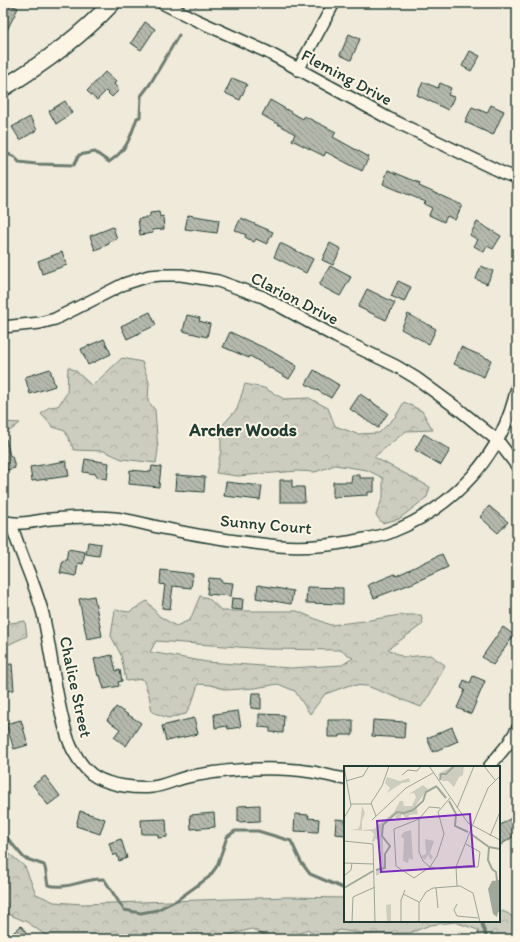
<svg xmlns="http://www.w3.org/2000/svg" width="520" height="942" font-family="Itim,sans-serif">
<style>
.forest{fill:url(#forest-crowns);stroke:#76857a;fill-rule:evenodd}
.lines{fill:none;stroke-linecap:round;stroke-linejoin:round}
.stream{stroke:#6c7d71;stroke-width:3}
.building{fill:url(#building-back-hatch);stroke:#1f3d34}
.street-casing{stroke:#1f3d34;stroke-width:14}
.secondary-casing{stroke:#1f3d34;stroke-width:19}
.street{stroke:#fcf5e5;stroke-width:11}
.secondary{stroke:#fcf5e5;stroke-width:16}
.labels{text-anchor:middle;stroke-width:4;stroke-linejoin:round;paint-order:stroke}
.street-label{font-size:17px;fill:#1f3d34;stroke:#fcf5e5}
.neighbourhood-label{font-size:18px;font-weight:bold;fill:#1f3d34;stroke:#fcf5e5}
.inset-river{fill:none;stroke:#9fa89a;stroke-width:2}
.inset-road{fill:none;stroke:#9ca598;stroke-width:1}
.view{fill:#7b2cbf;fill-opacity:0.15;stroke:#7b2cbf;stroke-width:2}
.inset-edge{fill:none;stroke:#1f3d34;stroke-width:2}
</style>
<defs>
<pattern id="forest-crowns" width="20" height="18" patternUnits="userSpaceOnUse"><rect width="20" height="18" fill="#cccdbf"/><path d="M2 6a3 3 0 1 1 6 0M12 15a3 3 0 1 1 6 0" fill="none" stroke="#afb1a5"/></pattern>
<pattern id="building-back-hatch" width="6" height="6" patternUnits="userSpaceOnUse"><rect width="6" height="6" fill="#b5b9ad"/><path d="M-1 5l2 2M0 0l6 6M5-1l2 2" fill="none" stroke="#93988e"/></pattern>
</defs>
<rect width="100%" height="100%" fill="#efeada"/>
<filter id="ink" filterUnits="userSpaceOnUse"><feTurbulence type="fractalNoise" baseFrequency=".025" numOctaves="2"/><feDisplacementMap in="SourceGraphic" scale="8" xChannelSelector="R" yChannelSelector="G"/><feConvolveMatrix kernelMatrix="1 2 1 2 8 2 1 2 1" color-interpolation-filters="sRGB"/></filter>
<g filter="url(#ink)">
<path class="forest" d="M122,358L142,362L149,382L148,401L155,410L158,450L156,463L122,459L104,451L74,450L65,431L53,427L41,414L49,407L58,406L67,393L68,367L76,371L92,386Z
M245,384L264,388L284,399L309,398L328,408L335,426L357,434L379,433L396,416L404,402L422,411L433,430L406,431L374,457L430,487L427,497L399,519L382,523L376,515L383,497V478L367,470L335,465L315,472L297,471L238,476L216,473L221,451V427L237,409Z
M3,422L20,423L11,430L3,432Z
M200,596L208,598L222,611H297L330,625L364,621L400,615H421L423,624L388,649L403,657L430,655L445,665L430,694L421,707L367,686L350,685L325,694L310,714L295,691L278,684L255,688L227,690L211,685L198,684L193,700L186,714L168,718L152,712L149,695L143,679L126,681L121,655L111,636L115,610L129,612L147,601L159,616L176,626L190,620ZM156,641L266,649L340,650L353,658L342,665L290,668L207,662L150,652Z
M25,621L27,636L3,647V624Z
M3,847L5,850L25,867L36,894L54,902L83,904L287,897L345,898V921H499V910L507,913L517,920V939H479L478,930L455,922L430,925L410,933L365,934L339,930L328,939H317L308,929L295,936L273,939L252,929L221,937L189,936L186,939H48L44,934L27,922L3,912Z"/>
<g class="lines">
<path class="stream" d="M196,5L198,3
M3,152L15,157L19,162L36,164L74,165L79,155L95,152L109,162C128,149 130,138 137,118L140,117L141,96L150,84L179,35
M3,833L24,858L44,865C47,872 46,878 48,885C63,889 76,883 91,880C95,879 100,879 104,879L124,910L141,913L157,910L177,900L209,877L217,866L227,837L235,831H258L291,841L301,862L310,874L345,889
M481,921L487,939"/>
</g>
<path class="building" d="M7,3L18,8L3,38V11Z
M145,22L155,29L141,50L131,43Z
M349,34L360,39L351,60L340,55Z
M470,51L480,56L471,71L462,66Z
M105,72L116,82L114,84L119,90L112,97L106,91L97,100L87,91Z
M232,78L247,84L240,100L225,93Z
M423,82L438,88L440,83L451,88L448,95L454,97L448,110L417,95Z
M270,100L303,119L304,116L336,132L333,137L369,157L362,171L326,152L324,156L292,140L295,134L262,115Z
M65,101L72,113L56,124L49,111Z
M491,105L504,111L493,135L465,122L472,107L487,113Z
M30,117L37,130L20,140L12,127Z
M388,170L420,183L419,186L462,205L455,220L447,216L444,222L429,215L432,208L424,204L426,202L383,184Z
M159,212L160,217L163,216L164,229L152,230L153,233L140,235L138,219L150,217V213Z
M188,215L219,220L217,233L185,229Z
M241,218L273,232L267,244L256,239L254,242L245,237L246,235L235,230Z
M477,222L501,236L493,249L487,246L484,252L474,246L478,240L470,235Z
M113,227L117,239L108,242L109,244L95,250L90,236Z
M280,243L313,259L306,273L274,257Z
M330,243L341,249L333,265L322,260Z
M62,252L67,265L42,274L38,261Z
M330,266L351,277L340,296L319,285Z
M481,266L493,271L487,284L476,279Z
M398,281L411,287L404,302L391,296Z
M367,289L395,303L386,320L358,307Z
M150,312L156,325L127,339L121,326Z
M408,314L436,329L429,344L401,329Z
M187,315L200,318L199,321L210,324L207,337L183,331Z
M230,332L271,351L297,366L289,379L250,356L249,358L223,347Z
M104,339L111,354L88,365L81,349Z
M461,347L491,360L484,377L454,364Z
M50,369L55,386L30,394L25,377Z
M314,370L339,385L331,398L306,384Z
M360,394L388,413L378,428L350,409Z
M424,434L450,450L441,465L415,450Z
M3,439H6L10,456H12L15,468L3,471Z
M85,459L109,463L107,479L96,477V474L83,472Z
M66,461L69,476L32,481L30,467Z
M152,466L161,467L159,487L129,484L130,470L151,472Z
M176,475L205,477L204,492L175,490Z
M352,475H360V478H374V492H368V495L333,497V482H351Z
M280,480H292V487H304L305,502H280Z
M226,482L262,486L260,500L224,496Z
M489,506L508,522L498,533L480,517Z
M88,542L101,544L99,556L86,554Z
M68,549L85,552L83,564L78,563L76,576L60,573L63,560L66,561Z
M442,554L448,567L413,583L374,598L368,585L395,574L396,576Z
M161,570L193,574L191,588L173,586L170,609L162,608L165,585L160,584Z
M209,578L221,579V582L233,583L231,596L207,594Z
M258,585L293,591L291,604L256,598Z
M307,587L343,588V604L306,603Z
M94,596L102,636L87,639L79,599Z
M232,598L243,599L242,610L231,609Z
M503,627L514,635L493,665L482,657Z
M112,655L116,671L120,670L122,681L118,682L119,686L104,689L100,675L98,676L94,659Z
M12,664L14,690L3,691V665Z
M473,676L485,681L471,714L457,708L465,690L461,688L464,680L470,683Z
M252,693H261V709L251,708Z
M116,707L141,723L126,746L114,737L120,729L107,720Z
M238,711L241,727L228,729L227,726L215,728L214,714Z
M259,714L284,715L283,733L270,732V728L259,727Z
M194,718L198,734L166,741L162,726Z
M21,720L28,745L14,749L6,724Z
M328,720H353V735H340V737H328Z
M373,720L405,722L404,738L372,736Z
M452,727L458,741L433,752L427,738Z
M45,776L60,796L48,805L33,785Z
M260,805V821L238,822V806Z
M80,811L105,819L100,834L76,826Z
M214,813L215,827L191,829L190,815Z
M295,814L309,815L308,818L319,819L318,832L294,831Z
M514,816L517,821V834L499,846V826Z
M166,819L167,837L158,838V834H142L141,820Z
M336,819L345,820V835L335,834Z
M121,839L127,858L119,861L117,854L113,856L109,843Z
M21,926L26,932L18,939H6Z"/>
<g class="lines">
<g class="street-casing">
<path id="street" d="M162,3L196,20L267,52L388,118L503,173L517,178
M298,70L334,3
M3,327L40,323L55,319L124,284L149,276L161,275H181L218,281L263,297L336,337L396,366L416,378L461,411L498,441L517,466
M3,521C21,526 33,521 51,519C72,517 94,516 114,518C133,520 150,526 168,529C204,537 242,542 279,546C302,548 325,546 348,542C361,539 376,538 389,533C454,508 503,455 517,387
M11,523C20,554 35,583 43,614C50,647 54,680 61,712C64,725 67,741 74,752C79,761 87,772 96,777C110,785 135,789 152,787C165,786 178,778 192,776C231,769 273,766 312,772C323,774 334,777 345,779
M489,767L508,744L517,729"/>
</g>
<g class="secondary-casing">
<path id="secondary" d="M3,88C43,64 80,37 112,3"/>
</g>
<use href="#street" class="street"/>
<use href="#secondary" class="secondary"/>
</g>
</g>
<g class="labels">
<g class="street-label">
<text transform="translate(347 77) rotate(28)" y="6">Fleming Drive</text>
<text transform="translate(295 298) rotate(27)" y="6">Clarion Drive</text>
<text transform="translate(266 524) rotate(5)" y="6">Sunny Court</text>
<text transform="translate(76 687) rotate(78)" y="6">Chalice Street</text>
</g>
<g class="neighbourhood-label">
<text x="243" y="436">Archer Woods</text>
</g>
</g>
<g transform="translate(344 766)">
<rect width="156" height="156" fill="#efeada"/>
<path d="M109,0H120L119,9L115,11L110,21L104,15H98L94,8ZM43,11L56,15L65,12L66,16L58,17L43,27L46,22L41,17ZM79,19L84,23L72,39L74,48L65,49L64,55L59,49H57V53L51,52L53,46L38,58L40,102L39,106L32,110V103L38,100L35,87L37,85L35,74L31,73L30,77L28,75L30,68L27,65L6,64L14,63L16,59L18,40L21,47L18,55V64L30,63L50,46L56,35H59L60,40H68L72,31L70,27L65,28ZM67,64L69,94L65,92L64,97L59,95L60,73L57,70L60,66ZM81,73L90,75L86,87L89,91L87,94L84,89L81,94L77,90L82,88ZM47,138V156H43L42,139Z" fill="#cccdbf"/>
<path d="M156,114V147L154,146L153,151L149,148L144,123L148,115Z" fill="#9fa89a"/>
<path class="inset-river" d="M96,14L97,8H102L110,0M93,21L102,32M105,35L112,48L111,60L124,66M127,68L145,81L156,83M145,81L144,94L148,103L152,106L153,115M32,104L41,102V88L46,80L38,70L39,59L53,46L60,47L69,44L79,35L82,26L93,20M0,122L29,105"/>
<path class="inset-road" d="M85,0L124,57L156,74M140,0L151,14M58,9L64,4L73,5L77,0M2,15L19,10L25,0M7,38H27M96,42L85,41L75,53L50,63L52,100L70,112L86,101L93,90L100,68L94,46L106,32M113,42L130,0M32,50L27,37L38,20L45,0M0,52L7,40L0,0M75,53V86L79,95L86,101L97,103L134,101L136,86L122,78M28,54L62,22L89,7M146,70L156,46M0,75L29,78L31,156M0,97L30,98M0,110L7,104L8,97M113,120L112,101L129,58L144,22L156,10M92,122L94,142M59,128L75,136M113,138L110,144L113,150L134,152M8,156L9,131L31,121M57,156V134L61,124M75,156V137L82,126L89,122L116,120L129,127L136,156"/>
<path class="view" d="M126,48L130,100L37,106L33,55Z"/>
<rect width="156" height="156" class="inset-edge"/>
</g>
<rect width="520" height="942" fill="none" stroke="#fcf5e5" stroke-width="16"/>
<rect x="8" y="8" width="504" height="926" fill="none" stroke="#1f3d34" stroke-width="1.5" filter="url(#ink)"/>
</svg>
